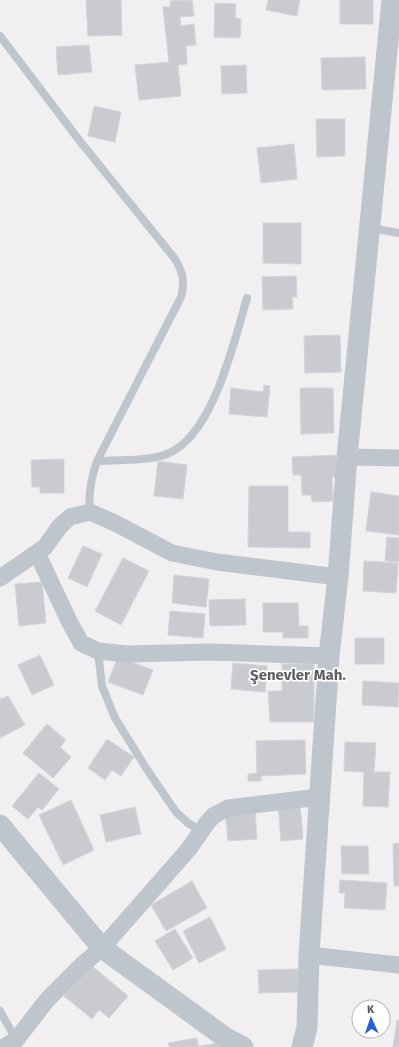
<svg xmlns="http://www.w3.org/2000/svg" width="399" height="1047" font-family="'Fira Sans',sans-serif">
<style>
.building{fill:#c9cbd1;stroke:#d3d5da}
.lines{fill:none;stroke-linecap:round;stroke-linejoin:round}
.service{stroke:#bfc5cd;stroke-width:8}
.minor{stroke:#bfc5cd;stroke-width:17}
.tertiary{stroke:#bfc5cd;stroke-width:21}
.labels{text-anchor:middle;stroke-width:3.5;stroke-linejoin:round;paint-order:stroke}
.district-label{font-size:15px;font-weight:bold;fill:#5c5e63;stroke:#fff}
</style>
<rect width="100%" height="100%" fill="#f1efef"/>
<path class="building" d="M86,0H121L122,35L88,36Z
M192,0L194,16L180,17L181,26L194,24L196,45L186,46L187,64L178,65L181,96L139,100L135,65L169,62L163,7H170V1Z
M268,0H300L297,16L266,10Z
M340,0H373V24H340Z
M215,3L236,4L235,18L241,19L240,38L214,37Z
M89,45L92,72L58,75L56,47Z
M365,57L366,89L322,90L321,58Z
M246,65L247,93L222,94L221,66Z
M94,106L121,112L115,142L88,136Z
M316,119H345V156L317,157Z
M294,144L297,179L261,183L257,148Z
M263,223H301V264L263,263Z
M296,276L297,297H292L293,309L263,310L262,277Z
M340,335L341,372L305,373L304,336Z
M264,385L270,386L267,417L229,414L231,388L263,392Z
M300,388H333L334,433L301,434Z
M336,455L337,477H332L333,501L312,502L311,495H302L301,475H293L292,457Z
M64,459V493H40V487H32L31,460Z
M158,461L187,465L183,499L154,496Z
M249,486H288V532H310V548L248,547Z
M371,492L399,496V535L366,531Z
M387,537L399,538V562L385,561Z
M83,546L102,554L87,587L68,578Z
M123,558L149,571L121,625L95,611Z
M364,561L398,563L396,593L363,591Z
M174,575L209,579L206,607L172,603Z
M42,582L46,623L19,626L15,584Z
M245,599L246,625L210,626L209,600Z
M263,603H298L299,626H308V638H283V632H263Z
M170,611L205,614L203,638L168,635Z
M355,638H384V664H355Z
M40,655L54,685L32,695L18,665Z
M118,657L153,670L143,695L108,682Z
M233,663L267,666L265,692L231,689Z
M282,664H314V722H270L268,691H282Z
M363,681L399,683L398,707L362,705Z
M8,696L25,725L0,738V697L1,699Z
M47,724L66,740L60,747L71,757L53,778L23,753Z
M107,739L134,757L121,776L112,770L105,780L88,768Z
M305,740L306,774L261,776V781H248V774L257,773L256,741Z
M345,742L376,743L374,772H390L388,807L363,806L364,772L344,771Z
M39,773L59,789L42,810L38,807L28,819L12,806Z
M71,800L94,850L63,865L39,815Z
M300,802L303,839L281,841L278,804Z
M135,807L141,834L106,842L100,815Z
M255,809L257,839L228,841L225,811Z
M399,843V886H394L393,844Z
M341,846H368L369,874H342Z
M340,880L387,883L385,910L344,908L345,893H339Z
M192,881L207,908L166,931L151,905Z
M210,917L226,949L199,963L183,931Z
M175,929L193,958L173,970L155,941Z
M91,965L128,996L109,1018L99,1010L92,1019L64,996Z
M298,969V992L259,993L258,970Z
M397,1020H399V1047H393Z
M197,1038L198,1046L219,1043L220,1047H169L168,1043Z"/>
<g class="lines">
<path class="service" d="M0,36L79,140L175,259C183,272 185,282 181,297L97,461C91,478 88,494 90,512
M371,228L399,233
M97,461C116,460 150,461 167,454C213,436 234,342 247,298
M98,651L102,686L115,718L146,768L176,812L188,823L201,831
M0,1011L16,1040"/>
<path class="minor" d="M347,457L399,458
M37,553L69,621L81,643L98,651L127,654L209,652L329,656
M0,578L45,547L60,526L70,517L90,512L115,523L172,553L217,562L338,577
M309,955L399,965
M4,1047L16,1040L47,1000L83,964L102,948L188,850L207,823L213,816L228,808L319,797"/>
<path class="tertiary" d="M0,825L102,948L226,1038L243,1047
M302,1047L307,1027L309,955L329,656L338,577L347,457L392,0"/>
</g>
<g class="labels">
<g class="district-label">
<text x="298" y="680">Şenevler Mah.</text>
</g>
</g>
<g transform="translate(371 1019) rotate(357)"><circle r="19" fill="#ffffff" stroke="#b6b9bd"/>
<path d="M0-3L7 15L0 10L-7 15Z" fill="#285fd2"/>
<text y="-6" font-size="11" font-weight="bold" text-anchor="middle" fill="#49505b">K</text>
</g>
</svg>
